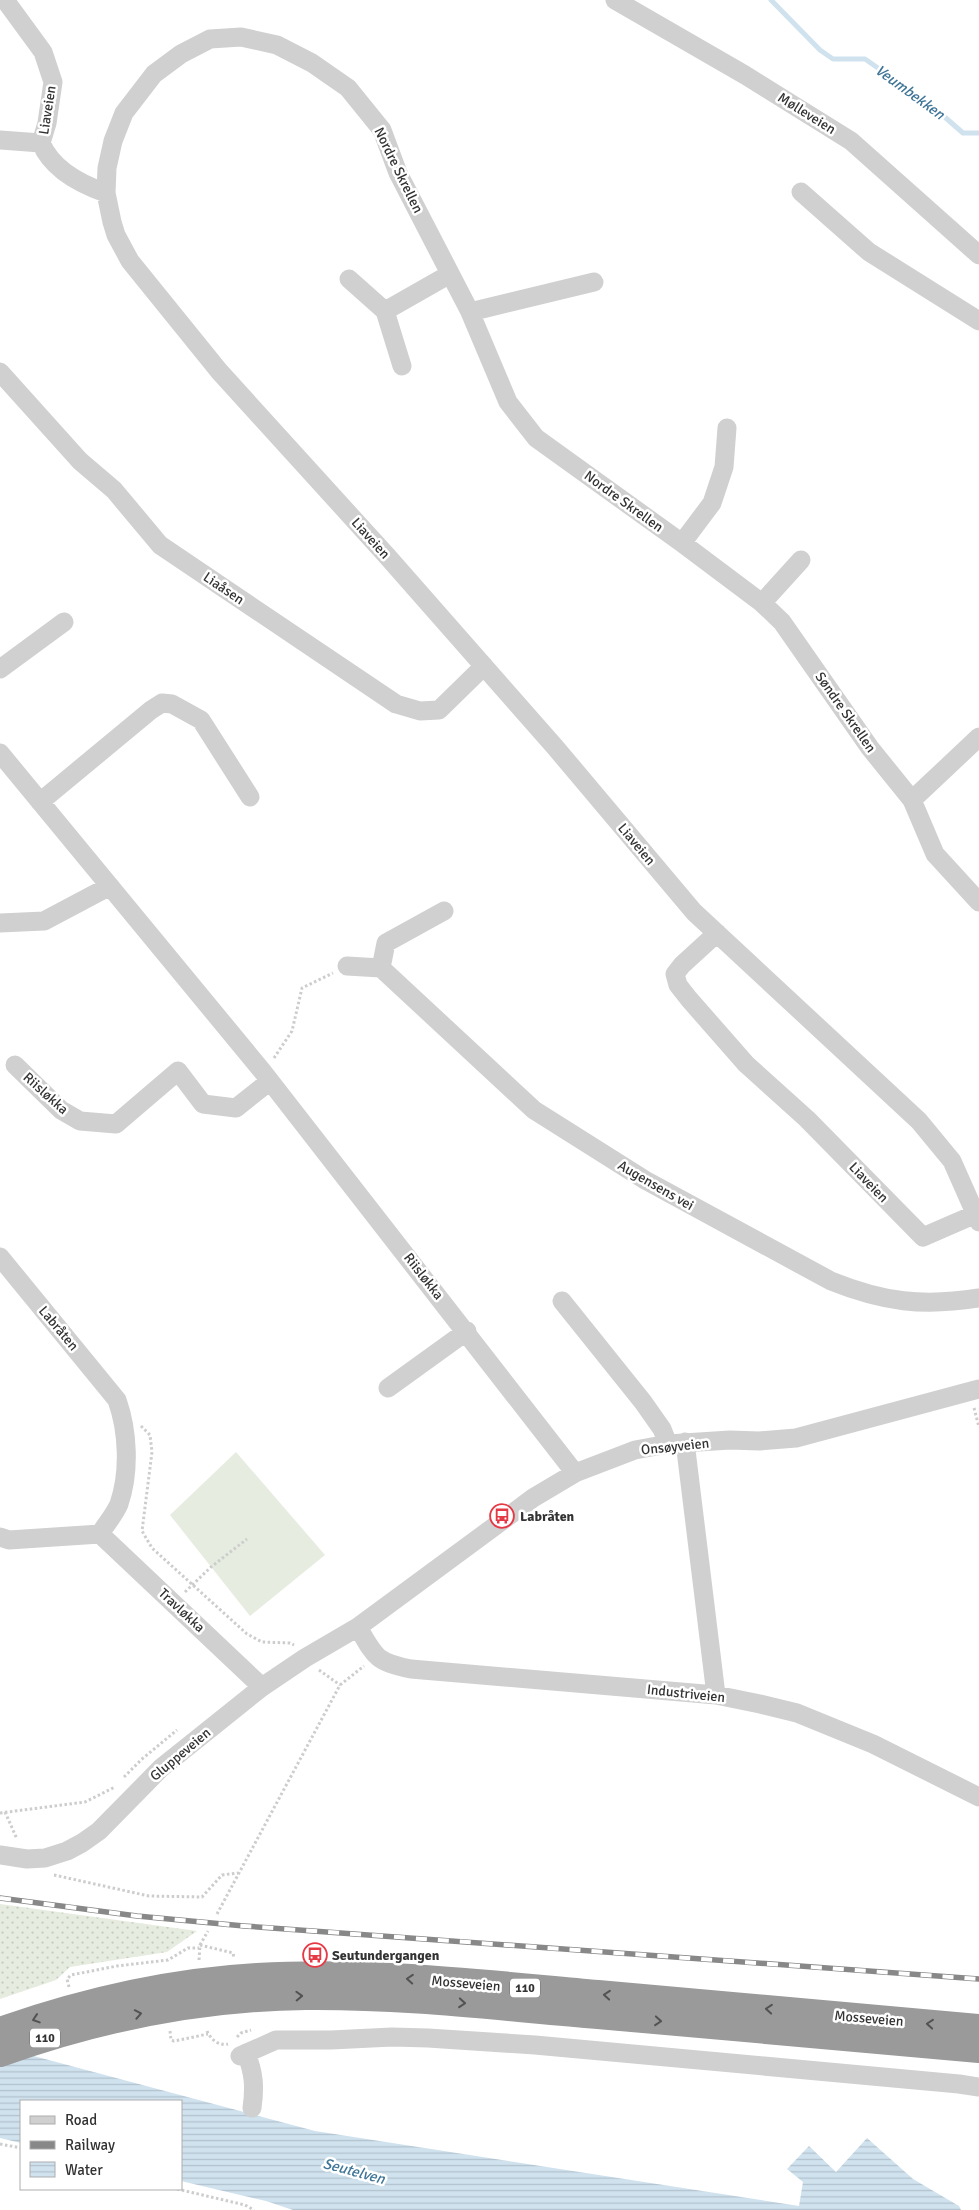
<svg xmlns="http://www.w3.org/2000/svg" width="979" height="2210" font-family="Signika,sans-serif">
<style>
.grass{fill:url(#grass-dots)}
.garden{fill:#e6ecdf}
.water{fill:url(#water-rules)}
.lines{fill:none;stroke-linecap:round;stroke-linejoin:round}
.stream{stroke:#cfe2ee;stroke-width:5}
.path{stroke:#cdcdcd;stroke-width:3;stroke-dasharray:2.5 2.5;stroke-linecap:butt}
.minor{stroke:#d0d0d0;stroke-width:19}
.highway{stroke:#9a9a9a;stroke-width:28}
.rail-casing{stroke:#888;stroke-width:5.5}
.rail{stroke:#fff;stroke-width:4;stroke-dasharray:11;stroke-linecap:butt}
.oneway{stroke:#525252}
.labels{text-anchor:middle;stroke-width:5;stroke-linejoin:round;paint-order:stroke}
.shield{fill:#fff;stroke:#707070;stroke-width:1}
.shield-label{font-size:12px;font-weight:bold;fill:#333}
.street-label{font-size:14px;fill:#333;stroke:#fff}
.poi-label{font-size:14px;font-weight:bold;fill:#333;stroke:#fff;text-anchor:start}
.water-label{font-size:15px;font-style:italic;fill:#3f7597;stroke:#fff}
</style>
<defs>
<pattern id="grass-dots" width="8" height="8" patternUnits="userSpaceOnUse" patternTransform="scale(1.25)"><rect width="8" height="8" fill="#e6ecdf"/><path d="M2 2h.1M6 6h.1" fill="none" stroke="#c6cbc0" stroke-width="1.8" stroke-linecap="round"/></pattern>
<pattern id="water-rules" width="6" height="5" patternUnits="userSpaceOnUse" patternTransform="scale(1.25)"><rect width="6" height="5" fill="#cfe2ee"/><path d="M0 2.5h6" fill="none" stroke="#b2c2cd"/></pattern>
</defs>
<rect width="100%" height="100%" fill="#fff"/>
<path class="grass" d="M0,1904L197,1931L167,1952L70,1967L56,1980L0,1999Z"/>
<path class="garden" d="M236,1452L325,1555L250,1616L170,1515Z"/>
<path class="water" d="M0,2047L315,2131L799,2206L803,2182L787,2169L809,2146L836,2172L867,2138L913,2179L959,2206L961,2210H293L266,2201L181,2181V2101H21V2143L0,2138Z"/>
<g class="lines">
<path class="stream" d="M771,0L820,50L833,59H865L931,105L963,133H979"/>
<path class="path" d="M274,1058L292,1031L302,988L333,973
M974,1408L979,1427
M141,1426L150,1435L152,1452L142,1531L152,1548L247,1634L262,1642L290,1643L294,1645
M185,1592L211,1567L247,1539
M319,1670L340,1685
M124,1777L142,1759L177,1730
M5,1812L17,1839
M0,1813L85,1802L115,1787
M54,1875L149,1896L202,1897L222,1875L238,1873
M217,1914L340,1685L364,1666
M200,1945L233,1953L234,1958
M199,1960L200,1945L208,1931
M69,1987L67,1979L71,1975L117,1966L168,1960L188,1948H199
M170,2031L171,2040L174,2041L208,2034
M207,2031C211,2040 219,2046 228,2044
M237,2037L241,2033L251,2030
M0,2144L21,2148
M177,2189L245,2205L254,2210"/>
<path class="minor" d="M5,0L43,52L53,82L47,123L41,143
M615,0L745,75L851,141L979,255
M0,140L41,143C52,169 80,184 106,193
M801,192L869,252L979,321
M349,279L385,311
M470,312L594,282
M402,366L385,311L450,274
M0,372L80,461L114,490L160,545L396,704L420,711L439,710L484,666
M682,543L712,503L724,467L727,428
M762,603L801,560
M0,669L64,622
M0,753L263,1072L575,1473
M912,800L979,737
M40,802L151,710L162,703L172,704L201,720L250,797
M979,902L935,854L912,800L870,748L782,622L762,603L682,543L536,438L508,402L470,312L398,173L382,130L348,88L312,63L277,45L241,37L210,39L181,54L154,74L124,113L113,141L107,168L106,193L112,222L116,235L130,261L219,371L387,556L555,747L694,912L919,1121L952,1161L979,1222
M444,911L386,943L381,968L534,1110L645,1180L831,1281C883,1302 923,1307 979,1298
M0,923L44,921L110,886
M717,933L682,965L675,974L678,985L689,999L746,1064L807,1119L923,1237L976,1214
M347,966L381,968
M15,1065L61,1110L80,1121L116,1124L178,1071L203,1104L236,1108L270,1081
M0,1257L117,1400C128,1431 130,1472 119,1504C115,1514 106,1524 100,1534
M562,1301L643,1402L662,1429L668,1444
M388,1388L467,1331
M685,1442L716,1695
M0,1537L9,1540L100,1534L262,1687
M358,1627C375,1657 376,1662 411,1669L716,1695L760,1704L797,1713L873,1744L979,1797
M0,1855L27,1859L45,1858L67,1851L82,1843L99,1831L161,1768L262,1687L305,1658L358,1627L533,1498L575,1473L635,1450L668,1444L730,1440L759,1441L796,1438L979,1389
M246,2053C254,2073 255,2087 252,2108
M240,2056L276,2040H331L392,2037L428,2038L535,2045L959,2084L979,2087"/>
<path class="highway" d="M0,2031C83,2002 169,1982 257,1977C370,1970 485,1984 598,1994C725,2006 852,2017 979,2028
M0,2053C98,2018 202,1997 306,1996C404,1995 501,2007 598,2015C725,2027 852,2038 979,2049"/>
<g class="rail-casing">
<path id="rail" d="M0,1898L137,1916L244,1926L979,1979"/>
</g>
<use href="#rail" class="rail"/>
</g>
<defs><path id="oneway-chevron" d="M-2-3.5L2.5 0L-2 3.5" fill="none" stroke-width="1.6" stroke-linecap="round" stroke-linejoin="round" transform="scale(1.25)"/></defs>
<g class="oneway">
<use href="#oneway-chevron" transform="translate(410 1979) rotate(-176)"/>
<use href="#oneway-chevron" transform="translate(607 1995) rotate(-175)"/>
<use href="#oneway-chevron" transform="translate(299 1996) rotate(-2)"/>
<use href="#oneway-chevron" transform="translate(462 2003) rotate(5)"/>
<use href="#oneway-chevron" transform="translate(769 2009) rotate(-175)"/>
<use href="#oneway-chevron" transform="translate(138 2014) rotate(-11)"/>
<use href="#oneway-chevron" transform="translate(36 2019) rotate(162)"/>
<use href="#oneway-chevron" transform="translate(658 2021) rotate(5)"/>
<use href="#oneway-chevron" transform="translate(930 2024) rotate(-175)"/>
</g>
<defs>
<g id="bus-ring" transform="scale(1.25)"><circle r="9.5" fill="#fff" stroke="#e63946" stroke-width="1.5"/><path d="M-5-6H5V4H4V6H2V4H-2V6H-4V4H-5ZM-3.5-4V0h7V-4ZM-3.5 1.2v1.5H-2V1.2ZM2 1.2v1.5H3.5V1.2Z" fill="#e63946"/></g>
</defs>
<g fill-rule="evenodd">
<use href="#bus-ring" x="502" y="1516"/>
<use href="#bus-ring" x="315" y="1955"/>
</g>
<g class="labels">
<g class="shield">
<rect x="510" y="1978.5" width="30" height="19" rx="4"/>
<rect x="30" y="2028.5" width="30" height="19" rx="4"/>
</g>
<g class="shield-label">
<text x="525" y="1992">110</text>
<text x="45" y="2042">110</text>
</g>
<g class="street-label">
<text transform="translate(47 110) rotate(-81)" y="5">Liaveien</text>
<text transform="translate(807 113) rotate(32)" y="5">Mølleveien</text>
<text transform="translate(399 170) rotate(64)" y="5">Nordre Skrellen</text>
<text transform="translate(624 501) rotate(36)" y="5">Nordre Skrellen</text>
<text transform="translate(371 538) rotate(48)" y="5">Liaveien</text>
<text transform="translate(224 588) rotate(34)" y="5">Liaåsen</text>
<text transform="translate(846 712) rotate(55)" y="5">Søndre Skrellen</text>
<text transform="translate(637 844) rotate(50)" y="5">Liaveien</text>
<text transform="translate(46 1093) rotate(42)" y="5">Riisløkka</text>
<text transform="translate(869 1182) rotate(46)" y="5">Liaveien</text>
<text transform="translate(656 1185) rotate(30)" y="5">Augensens vei</text>
<text transform="translate(424 1276) rotate(52)" y="5">Riisløkka</text>
<text transform="translate(59 1328) rotate(50)" y="5">Labråten</text>
<text transform="translate(675 1446) rotate(-6)" y="5">Onsøyveien</text>
<text transform="translate(182 1610) rotate(43)" y="5">Travløkka</text>
<text transform="translate(686 1693) rotate(6)" y="5">Industriveien</text>
<text transform="translate(180 1754) rotate(-40)" y="5">Gluppeveien</text>
<text transform="translate(466 1983) rotate(5)" y="5">Mosseveien</text>
<text transform="translate(869 2018) rotate(5)" y="5">Mosseveien</text>
</g>
<g class="poi-label">
<text x="520" y="1521">Labråten</text>
<text x="332" y="1960">Seutundergangen</text>
</g>
<g class="water-label">
<text transform="translate(910 92) rotate(36)" y="5">Veumbekken</text>
<text transform="translate(354 2171) rotate(15)" y="5">Seutelven</text>
</g>
</g>
<rect x="20" y="2100" width="162" height="90" fill="#ffffff" stroke="#adadad"/>
<rect x="30" y="2116" width="25" height="8" fill="#d0d0d0" stroke="#adadad"/>
<text x="65" y="2125" font-size="15" fill="#333333">Road</text>
<rect x="30" y="2141" width="25" height="8" fill="#888888" stroke="#adadad"/>
<text x="65" y="2150" font-size="15" fill="#333333">Railway</text>
<rect x="30" y="2162" width="25" height="15" fill="url(#water-rules)" stroke="#adadad"/>
<text x="65" y="2175" font-size="15" fill="#333333">Water</text>
</svg>
